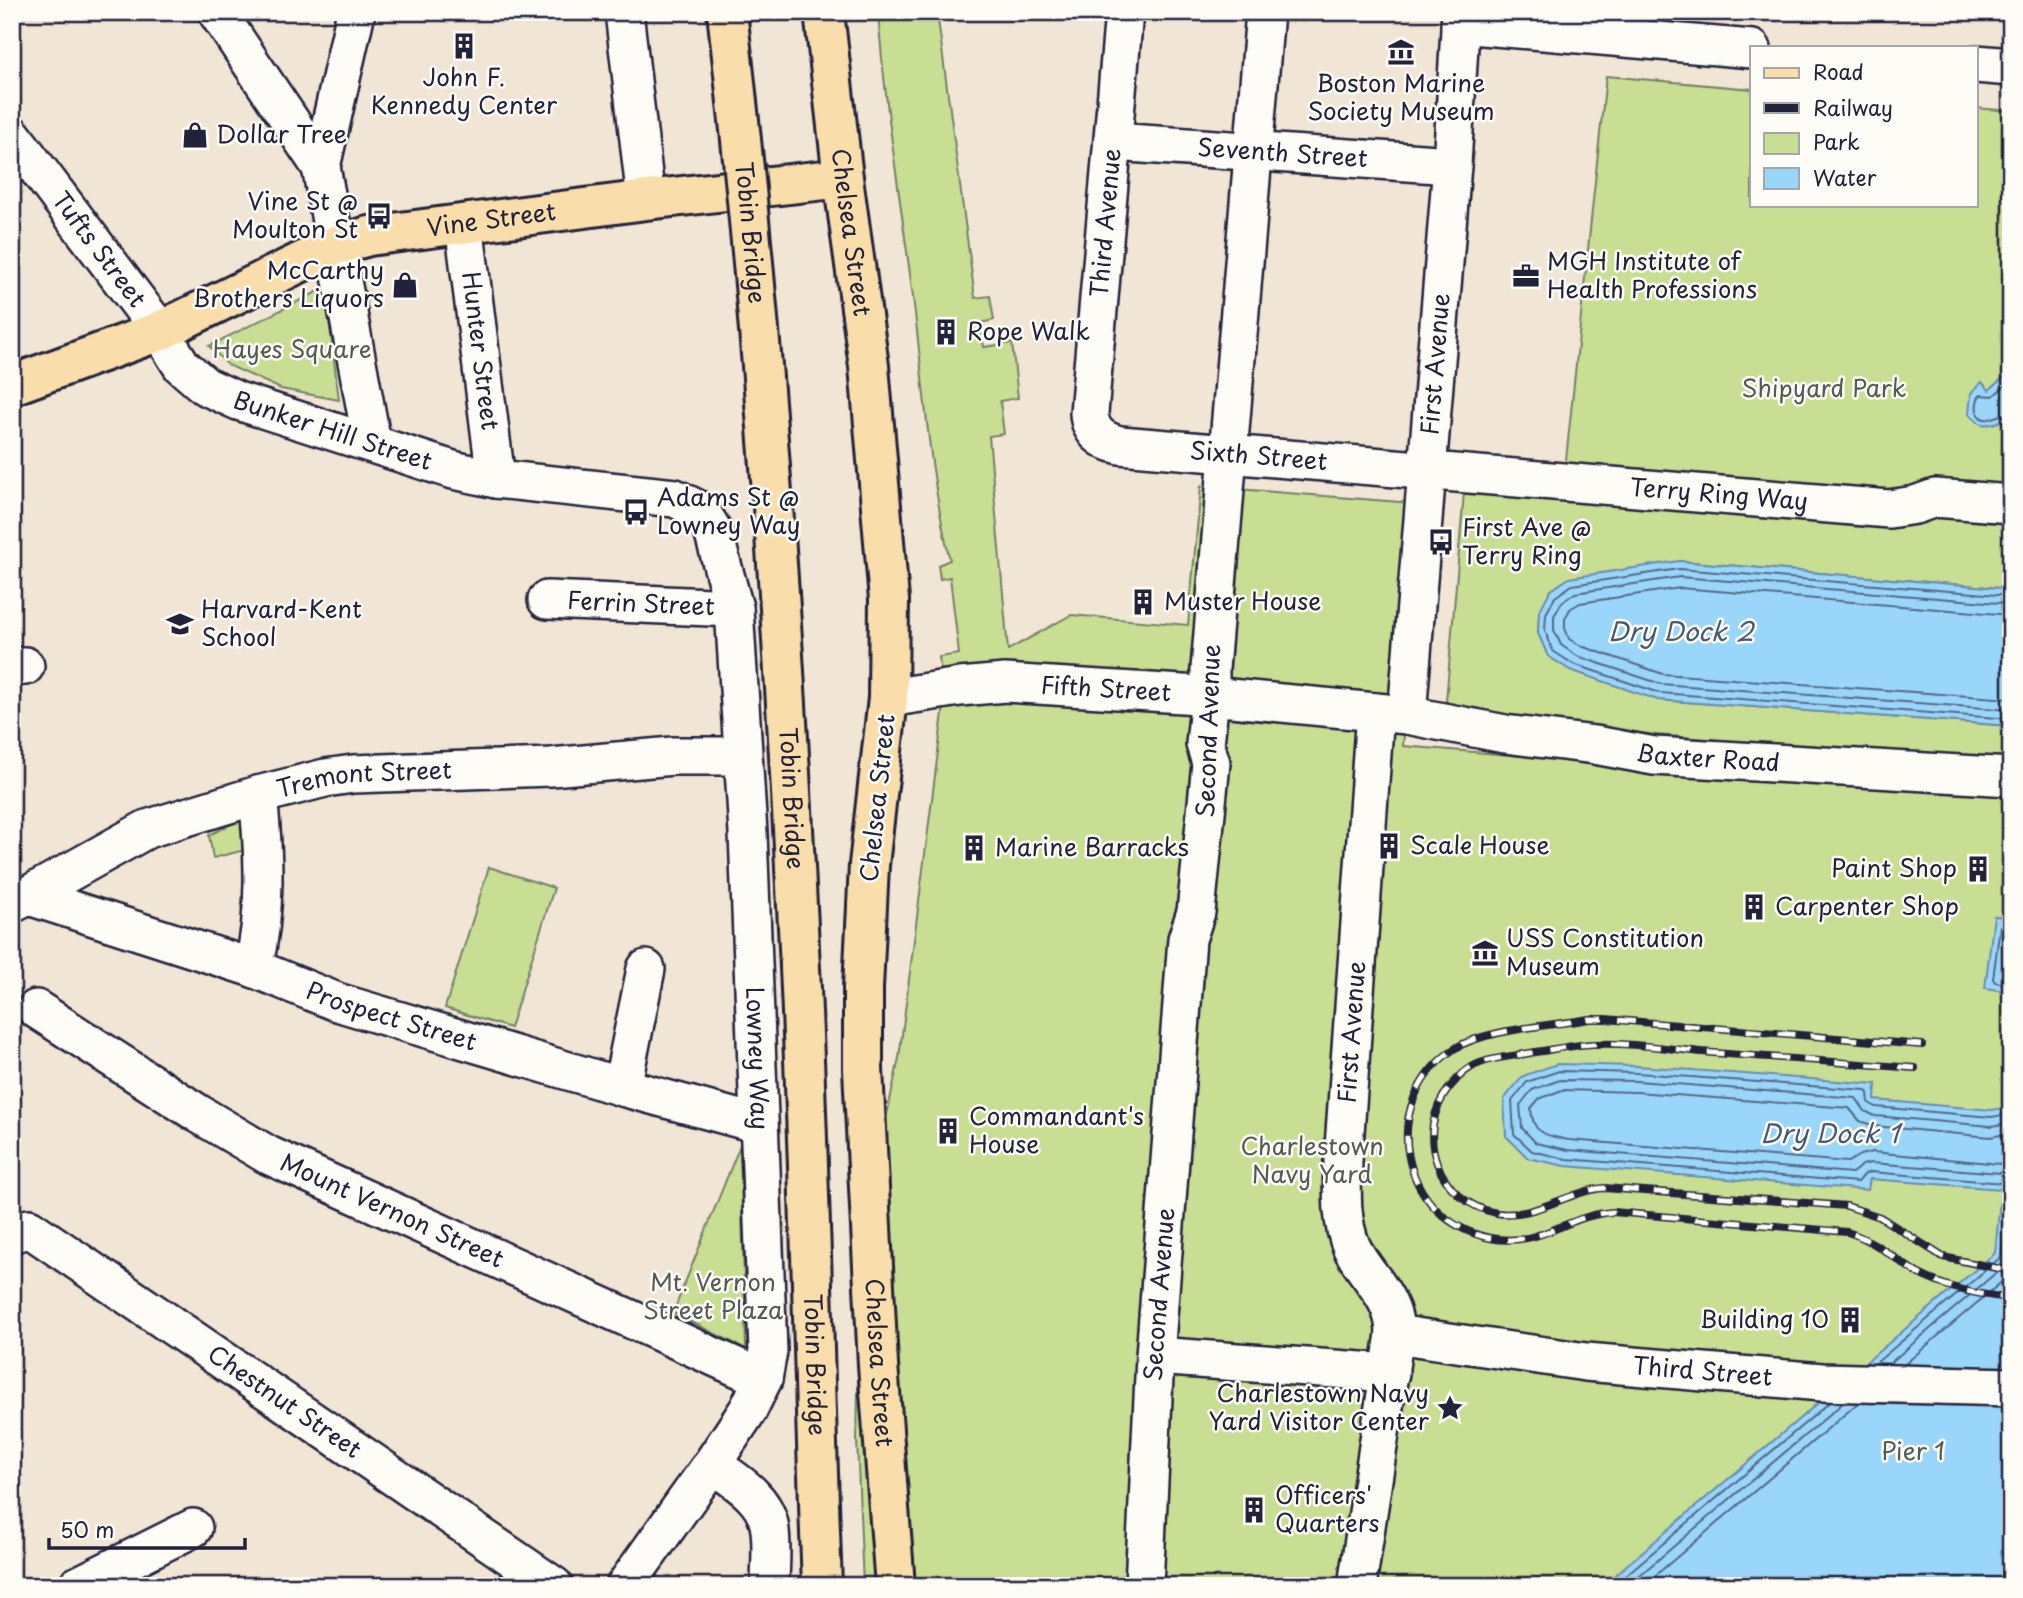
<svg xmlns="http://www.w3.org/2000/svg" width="2023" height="1598" font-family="'Playpen Sans',sans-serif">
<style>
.green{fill:#c8de93;stroke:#758067;stroke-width:2}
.water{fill:#9ad5fa;stroke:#6a8dae;stroke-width:2}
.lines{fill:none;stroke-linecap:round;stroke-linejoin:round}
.shore{stroke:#526a87;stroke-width:2}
.minor-casing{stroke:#22223b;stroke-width:42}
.major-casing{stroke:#22223b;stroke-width:44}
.minor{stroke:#fdfcf7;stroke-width:37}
.major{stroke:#f9deab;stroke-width:38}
.rail-casing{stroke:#22223b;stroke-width:8}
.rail{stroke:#fdfcf7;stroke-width:5;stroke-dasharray:16;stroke-linecap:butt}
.highway-bridge-casing{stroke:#22223b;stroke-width:44;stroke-linecap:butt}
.highway-bridge{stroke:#f9deab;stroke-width:38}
.labels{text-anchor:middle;stroke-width:5;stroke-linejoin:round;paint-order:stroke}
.poi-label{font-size:24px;fill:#22223b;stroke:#fdfcf7;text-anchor:start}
.street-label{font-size:24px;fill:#22223b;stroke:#fdfcf7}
.park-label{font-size:24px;fill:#545a55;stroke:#fdfcf7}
.water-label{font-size:26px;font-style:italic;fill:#465874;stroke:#fdfcf7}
</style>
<rect width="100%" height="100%" fill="#f1e5d5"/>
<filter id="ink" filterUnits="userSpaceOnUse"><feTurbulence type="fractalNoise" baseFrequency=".0143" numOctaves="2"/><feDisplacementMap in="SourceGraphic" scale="14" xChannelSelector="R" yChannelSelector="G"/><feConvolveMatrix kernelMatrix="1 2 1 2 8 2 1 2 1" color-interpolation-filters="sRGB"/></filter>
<g filter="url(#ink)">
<path class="green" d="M878,12H937L975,298L990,296L994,320L980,323L984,347L1012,343L1018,398L1000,401L1004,434L989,436L1008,650L1071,615L1188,625L1201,486L1424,504L1403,746L2011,797V1586H863L857,1440L860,1291L865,1219L899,1058L944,705L939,657L959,654L950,577L940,579L938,565L950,560C929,474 924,385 913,297C901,202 885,108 878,12Z
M1606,76L1752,89V205H1976V108L2011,111V589L1679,561L1539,612L1538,632L1548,656L1658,700L2011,726V764L1657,735L1455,709L1446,701L1465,481L1563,489Z
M325,288L339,400L281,389L228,365L209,346Z
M242,819L245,850L213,858L209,835Z
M489,867L554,888L510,1028L445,1008Z
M740,1145L746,1349L673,1313Z"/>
<path class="water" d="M2011,371V427L2008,430L2001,421C1986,427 1979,426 1969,414L1971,393L1982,382L1989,390Z
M1679,561L2011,589V726L1658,700L1570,670L1548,656L1538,633L1539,612L1550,591L1569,578Z
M1994,916L2011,917V992L1985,988Z
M1557,1064L1638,1066L1876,1084L1875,1100L1992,1110L2009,1107L2011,1088V1586H1602L1995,1253L2001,1189L1870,1179L1868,1190L1565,1166L1528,1158L1506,1136L1504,1099L1523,1076Z"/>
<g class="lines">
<path class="shore" d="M2011,381L1993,396L1980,395C1975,403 1974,421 1989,419C1993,418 1997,416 2002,415L2011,422
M2011,596L1679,569L1572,585L1555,597L1546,614L1545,630L1553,651L1573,664L1660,693L2011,719
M2011,604L1680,577L1575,593L1562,602L1554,616V630L1561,645L1577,656L1661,684L2011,710
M2011,615L1680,588L1580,603L1570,609L1565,619V628L1569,639L1581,646L1663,674L2011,699
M2011,924H2002L2000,926L1993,979L1995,982L2011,985
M2011,1123L1991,1126L1875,1116L1865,1111L1856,1098L1637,1081L1560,1080L1532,1090L1520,1105L1522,1128L1536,1143L1568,1150L1852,1173L1862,1165L1871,1163L2001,1173L2011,1177
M2011,1133L1990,1137L1874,1126L1860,1121L1849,1108L1636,1092L1562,1090L1539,1099L1531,1109C1533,1136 1546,1135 1569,1140L1848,1162L1860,1155L1872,1152L2011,1165
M1876,1363L2001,1257L2008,1191L2004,1183L1871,1172L1865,1174L1858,1182L1566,1159L1532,1151L1514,1134L1512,1101L1527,1082L1559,1071L1637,1073L1865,1090L1868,1093L1869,1103L1876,1107L1991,1117L2011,1114
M1889,1364L2005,1265L2011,1255
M1905,1364L2011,1274
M1613,1586L1830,1402
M1627,1586L1843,1403
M1643,1586L1858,1403"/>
<g class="minor-casing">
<g id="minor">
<path d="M217,12L321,167"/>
<path d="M356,12L321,167L372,443"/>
<path d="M624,12L646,200"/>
<path id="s1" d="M1124,12L1089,413C1090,432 1102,441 1120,445L1889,509L1915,505L1935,498L2011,504"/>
<path d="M1460,24L1752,49"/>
<path d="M1976,64L2011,67"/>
<path id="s2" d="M12,135L160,331L182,366L205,386L238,401L453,470L496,479L675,498L695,508L703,515L713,531L734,608L748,833L768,1351L763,1379L748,1410L712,1464L625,1586"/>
<path id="s3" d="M1113,142L1452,165"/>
<path id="s4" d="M464,224L496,479"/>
<path id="s5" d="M547,600L734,608"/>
<path d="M12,667L25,666"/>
<path id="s6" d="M888,698L960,687L1005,683L1199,695L1407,715L1505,734L1595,745L1654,756L2011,777"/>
<path id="s7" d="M1407,715L1452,165L1461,12"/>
<path id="s8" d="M29,896L253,968L337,1002L622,1087L758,1124"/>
<path id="s9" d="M16,902L147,829L258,795L325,778L353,774L551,767L673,756H742"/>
<path d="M253,968C267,911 264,853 258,795"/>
<path id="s10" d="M36,1009L199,1114L268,1155L763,1379"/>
<path d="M622,1087L646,969"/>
<path id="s11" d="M12,1234L29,1228L554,1586"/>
<path id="s12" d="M1395,1334L1586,1362L1822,1382L2011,1387"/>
<path d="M1155,1356L1390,1373"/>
<path d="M712,1464C734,1480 763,1496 769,1524C773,1543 770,1566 770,1586"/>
<path d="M77,1586L193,1528"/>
<path id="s13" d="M1144,1586L1155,1356L1187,939L1196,912L1211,763L1205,744L1210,696V669L1265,12"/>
<path id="s14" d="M1357,1586L1395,1334C1395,1297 1367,1278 1352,1248C1340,1221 1342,1189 1343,1161L1375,712"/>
</g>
</g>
<g class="major-casing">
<g id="major">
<path id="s15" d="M824,12L843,178L869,366L889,600L888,698L869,865L863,988V1069L878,1365L895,1586"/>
<path id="s16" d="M12,385L160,331L336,245L369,236L646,200L843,178"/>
</g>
</g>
<use href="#minor" class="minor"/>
<use href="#major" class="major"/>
<g class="rail-casing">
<path id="rail" d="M1922,1045L1605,1019H1589C1551,1026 1485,1029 1454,1049C1377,1101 1398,1219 1490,1238C1541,1248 1566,1215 1613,1212L1847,1232C1875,1240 1893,1258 1917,1273C1945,1288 1979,1295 2011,1298
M1915,1068C1848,1063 1781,1058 1714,1053C1676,1050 1631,1042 1593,1044C1572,1045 1551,1050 1530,1053C1515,1056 1498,1057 1483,1062C1469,1066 1459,1076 1450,1087C1412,1133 1438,1203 1497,1213C1534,1219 1568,1191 1604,1188L1847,1206L1880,1217L1943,1257L2011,1271"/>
</g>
<use href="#rail" class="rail"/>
<g class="highway-bridge-casing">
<g id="highway-bridge">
<path id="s17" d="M727,12C764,330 785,649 800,968C810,1174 814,1380 822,1586"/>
</g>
</g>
<use href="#highway-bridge" class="highway-bridge"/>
</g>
</g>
<defs>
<g id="building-bare" transform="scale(2.1)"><path d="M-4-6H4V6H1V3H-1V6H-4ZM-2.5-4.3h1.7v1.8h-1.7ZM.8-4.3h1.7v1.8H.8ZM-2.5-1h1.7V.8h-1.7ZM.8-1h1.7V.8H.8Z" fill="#22223b" stroke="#fdfcf7" stroke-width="2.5" paint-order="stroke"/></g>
<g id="museum-bare" transform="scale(2.1)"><path d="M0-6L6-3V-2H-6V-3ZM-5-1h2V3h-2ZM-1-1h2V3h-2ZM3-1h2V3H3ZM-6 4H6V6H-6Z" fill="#22223b" stroke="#fdfcf7" stroke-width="2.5" paint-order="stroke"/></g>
<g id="shop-bare" transform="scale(2.1)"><path d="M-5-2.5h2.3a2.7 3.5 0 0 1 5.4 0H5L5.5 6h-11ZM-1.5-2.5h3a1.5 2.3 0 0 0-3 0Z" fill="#22223b" stroke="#fdfcf7" stroke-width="2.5" paint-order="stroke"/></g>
<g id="bus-bare" transform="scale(2.1)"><path d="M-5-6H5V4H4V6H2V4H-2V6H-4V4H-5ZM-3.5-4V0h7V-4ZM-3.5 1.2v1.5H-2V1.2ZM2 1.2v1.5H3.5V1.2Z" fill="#22223b" stroke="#fdfcf7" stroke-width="2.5" paint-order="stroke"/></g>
<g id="office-bare" transform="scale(2.1)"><path d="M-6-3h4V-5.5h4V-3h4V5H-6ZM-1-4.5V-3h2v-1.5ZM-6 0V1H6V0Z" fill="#22223b" stroke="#fdfcf7" stroke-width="2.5" paint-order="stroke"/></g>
<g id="school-bare" transform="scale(2.1)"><path d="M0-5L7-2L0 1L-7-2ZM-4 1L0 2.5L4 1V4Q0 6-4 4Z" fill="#22223b" stroke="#fdfcf7" stroke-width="2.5" paint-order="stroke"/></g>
<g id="sight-bare" transform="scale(2.1)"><path d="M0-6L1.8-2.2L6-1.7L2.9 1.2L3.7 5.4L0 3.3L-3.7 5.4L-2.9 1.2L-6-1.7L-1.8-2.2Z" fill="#22223b" stroke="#fdfcf7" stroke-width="2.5" paint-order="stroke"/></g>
</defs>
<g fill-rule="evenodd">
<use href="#building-bare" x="464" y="46"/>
<use href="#museum-bare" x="1401" y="52"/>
<use href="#shop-bare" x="195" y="135"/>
<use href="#bus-bare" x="379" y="216"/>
<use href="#office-bare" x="1526" y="276"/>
<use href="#shop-bare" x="405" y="285"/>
<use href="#building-bare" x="946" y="332"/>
<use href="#bus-bare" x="636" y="512"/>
<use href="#bus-bare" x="1441" y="542"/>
<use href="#building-bare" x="1143" y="602"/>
<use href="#school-bare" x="180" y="624"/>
<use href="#building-bare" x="1389" y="846"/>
<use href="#building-bare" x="974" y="848"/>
<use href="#building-bare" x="1978" y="869"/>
<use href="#building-bare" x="1754" y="907"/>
<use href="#museum-bare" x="1485" y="953"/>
<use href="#building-bare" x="948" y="1131"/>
<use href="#building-bare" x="1850" y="1320"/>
<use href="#sight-bare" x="1450" y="1408"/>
<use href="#building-bare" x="1254" y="1510"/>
</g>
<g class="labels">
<g class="poi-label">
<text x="464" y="86" text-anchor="middle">John F.<tspan x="464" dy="28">Kennedy Center</tspan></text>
<text x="1401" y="92" text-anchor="middle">Boston Marine<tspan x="1401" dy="28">Society Museum</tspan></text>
<text x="216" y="143">Dollar Tree</text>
<text x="358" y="210" text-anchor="end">Vine St @<tspan x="358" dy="28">Moulton St</tspan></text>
<text x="1547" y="270">MGH Institute of<tspan x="1547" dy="28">Health Professions</tspan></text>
<text x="384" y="279" text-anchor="end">McCarthy<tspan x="384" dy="28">Brothers Liquors</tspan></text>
<text x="967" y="340">Rope Walk</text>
<text x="657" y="506">Adams St @<tspan x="657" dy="28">Lowney Way</tspan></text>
<text x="1462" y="536">First Ave @<tspan x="1462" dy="28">Terry Ring</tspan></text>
<text x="1164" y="610">Muster House</text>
<text x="201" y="618">Harvard-Kent<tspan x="201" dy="28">School</tspan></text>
<text x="1410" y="854">Scale House</text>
<text x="995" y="856">Marine Barracks</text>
<text x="1957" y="877" text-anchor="end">Paint Shop</text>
<text x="1775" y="915">Carpenter Shop</text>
<text x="1506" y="947">USS Constitution<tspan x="1506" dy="28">Museum</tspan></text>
<text x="969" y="1125">Commandant's<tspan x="969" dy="28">House</tspan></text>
<text x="1829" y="1328" text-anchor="end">Building 10</text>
<text x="1429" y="1402" text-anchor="end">Charlestown Navy<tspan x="1429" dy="28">Yard Visitor Center</tspan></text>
<text x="1275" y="1504">Officers'<tspan x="1275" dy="28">Quarters</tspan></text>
</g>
<g class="street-label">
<text dy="8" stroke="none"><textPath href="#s3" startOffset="170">Seventh Street</textPath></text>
<text dy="8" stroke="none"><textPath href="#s16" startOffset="511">Vine Street</textPath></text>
<text transform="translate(1106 223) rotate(-85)" y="8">Third Avenue</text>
<text dy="8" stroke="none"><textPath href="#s17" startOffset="222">Tobin Bridge</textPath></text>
<text dy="8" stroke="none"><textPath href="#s15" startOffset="222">Chelsea Street</textPath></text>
<text dy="8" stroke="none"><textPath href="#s2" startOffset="144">Tufts Street</textPath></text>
<text dy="8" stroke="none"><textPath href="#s4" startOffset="128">Hunter Street</textPath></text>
<text dy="8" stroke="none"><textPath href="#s7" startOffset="352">First Avenue</textPath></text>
<text dy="8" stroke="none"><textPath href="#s2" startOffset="453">Bunker Hill Street</textPath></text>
<text dy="8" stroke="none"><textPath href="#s1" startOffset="590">Sixth Street</textPath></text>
<text dy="8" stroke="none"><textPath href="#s1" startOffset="1052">Terry Ring Way</textPath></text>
<text dy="8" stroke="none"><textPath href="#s5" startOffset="94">Ferrin Street</textPath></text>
<text dy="8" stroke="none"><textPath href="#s6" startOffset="219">Fifth Street</textPath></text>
<text transform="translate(1209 731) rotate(-88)" y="8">Second Avenue</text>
<text dy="8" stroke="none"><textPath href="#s6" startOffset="826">Baxter Road</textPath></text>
<text dy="8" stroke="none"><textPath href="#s9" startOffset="374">Tremont Street</textPath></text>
<text dy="8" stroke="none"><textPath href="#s17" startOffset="789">Tobin Bridge</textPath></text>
<text transform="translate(878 798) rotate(-84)" y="8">Chelsea Street</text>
<text dy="8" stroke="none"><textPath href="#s8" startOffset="382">Prospect Street</textPath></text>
<text dy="8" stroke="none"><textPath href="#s14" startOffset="570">First Avenue</textPath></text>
<text dy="8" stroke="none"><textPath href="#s2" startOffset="1386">Lowney Way</textPath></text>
<text dy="8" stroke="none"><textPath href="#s10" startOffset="410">Mount Vernon Street</textPath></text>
<text dy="8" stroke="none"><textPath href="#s13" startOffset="292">Second Avenue</textPath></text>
<text dy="8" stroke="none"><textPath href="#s17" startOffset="1356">Tobin Bridge</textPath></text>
<text dy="8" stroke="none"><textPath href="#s15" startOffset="1356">Chelsea Street</textPath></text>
<text dy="8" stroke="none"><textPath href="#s12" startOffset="310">Third Street</textPath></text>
<text dy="8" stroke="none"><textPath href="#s11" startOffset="327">Chestnut Street</textPath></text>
</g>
<g class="park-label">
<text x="292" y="358">Hayes Square</text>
<text x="1824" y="397">Shipyard Park</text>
<text x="1312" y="1155">Charlestown<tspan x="1312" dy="28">Navy Yard</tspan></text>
<text x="713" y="1291">Mt. Vernon<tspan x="713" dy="28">Street Plaza</tspan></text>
<text x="1913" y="1460">Pier 1</text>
</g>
<g class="water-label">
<text x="1681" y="641">Dry Dock 2</text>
<text x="1830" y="1143">Dry Dock 1</text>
</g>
</g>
<rect width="2023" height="1598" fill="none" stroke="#fdfcf7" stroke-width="42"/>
<rect x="21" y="21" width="1981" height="1556" fill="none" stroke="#22223b" stroke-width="2.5" filter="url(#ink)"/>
<rect x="1750" y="46" width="228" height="161" fill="#fdfcf7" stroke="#a5a5ac" stroke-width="2"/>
<rect x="1764" y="68" width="35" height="10" fill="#f9deab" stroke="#a5a5ac" stroke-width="2"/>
<text x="1813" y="80" font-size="21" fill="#22223b">Road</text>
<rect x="1764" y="103" width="35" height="10" fill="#22223b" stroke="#a5a5ac" stroke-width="2"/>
<text x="1813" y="116" font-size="21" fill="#22223b">Railway</text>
<rect x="1764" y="133" width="35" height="21" fill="#c8de93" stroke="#a5a5ac" stroke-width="2"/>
<text x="1813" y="150" font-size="21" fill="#22223b">Park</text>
<rect x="1764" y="168" width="35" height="21" fill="#9ad5fa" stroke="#a5a5ac" stroke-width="2"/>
<text x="1813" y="186" font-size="21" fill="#22223b">Water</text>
<path d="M49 1538v10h196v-10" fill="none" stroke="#22223b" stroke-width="3.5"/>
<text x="60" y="1538" font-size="21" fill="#22223b" stroke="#fdfcf7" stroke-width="5" paint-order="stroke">50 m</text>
</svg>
